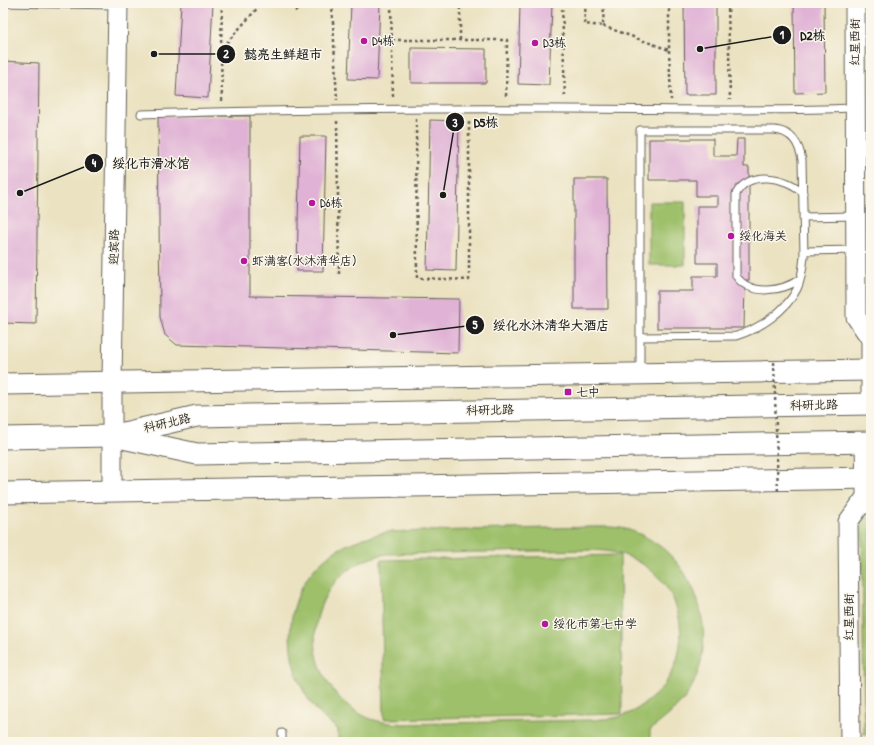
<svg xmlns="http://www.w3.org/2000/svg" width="874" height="745" font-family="'Patrick Hand','LXGW WenKai TC',sans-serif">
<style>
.green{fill:#9ec06a;stroke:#5d6e43;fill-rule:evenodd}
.building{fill:#e0b2d5}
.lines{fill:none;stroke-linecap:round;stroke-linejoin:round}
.service-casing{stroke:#646156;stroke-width:9}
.secondary-casing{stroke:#646156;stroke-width:21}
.primary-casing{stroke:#646156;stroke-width:23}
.path{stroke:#646156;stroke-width:2.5;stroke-dasharray:3 3;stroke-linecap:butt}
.service{stroke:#fff;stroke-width:7}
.secondary{stroke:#fff;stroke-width:19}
.primary{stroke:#fff;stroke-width:21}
.path-bridge{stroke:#646156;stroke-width:2.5;stroke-dasharray:3 3;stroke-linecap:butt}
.poi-dot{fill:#b5179e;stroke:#fbf7ec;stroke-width:1.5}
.labels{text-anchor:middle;stroke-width:3;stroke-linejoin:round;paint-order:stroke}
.poi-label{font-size:12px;fill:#1c1c1c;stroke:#fbf7ec;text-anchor:start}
.street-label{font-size:12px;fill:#1c1c1c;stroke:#fbf7ec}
.leader{fill:none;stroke:#1c1c1c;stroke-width:1.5}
.callout-dot{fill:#1c1c1c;stroke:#fbf7ec;stroke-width:1.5}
.mark-label{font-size:12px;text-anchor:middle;font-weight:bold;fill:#fff}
.callout-label{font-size:13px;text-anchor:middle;font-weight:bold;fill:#1c1c1c;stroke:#fbf7ec;stroke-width:3;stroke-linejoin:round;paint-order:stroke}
</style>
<rect width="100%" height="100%" fill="#fbf7ec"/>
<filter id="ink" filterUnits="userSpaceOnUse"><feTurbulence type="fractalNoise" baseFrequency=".025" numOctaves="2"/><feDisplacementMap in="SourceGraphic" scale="8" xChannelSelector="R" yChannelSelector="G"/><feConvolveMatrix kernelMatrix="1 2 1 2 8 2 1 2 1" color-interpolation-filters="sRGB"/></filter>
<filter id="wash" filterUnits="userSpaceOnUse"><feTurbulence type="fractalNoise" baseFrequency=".012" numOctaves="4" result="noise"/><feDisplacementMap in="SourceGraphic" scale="16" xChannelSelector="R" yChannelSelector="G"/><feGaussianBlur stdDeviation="0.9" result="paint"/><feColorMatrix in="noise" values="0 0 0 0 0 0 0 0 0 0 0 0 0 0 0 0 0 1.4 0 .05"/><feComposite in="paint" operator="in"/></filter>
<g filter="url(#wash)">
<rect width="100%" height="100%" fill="#ebe2c1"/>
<path class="green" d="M649,202H685V265H649Z
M862,518H871V734H864Z
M590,527C603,527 616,526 629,530C695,551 723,634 689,692C680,707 663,720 650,730V742H338V729C285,695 273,611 318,565C336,546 363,537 388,532ZM593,550C610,551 624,553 639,562C687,589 695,657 655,695C645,704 633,713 619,717C610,719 601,719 592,720L402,724C390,723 375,722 364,716C290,677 302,568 387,554Z
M620,555L622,714L384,719L381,560Z"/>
<g id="blocks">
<path class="building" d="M181,3H213L208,98L176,96Z
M351,3H380L377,80L348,79Z
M520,3H552L549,85L518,84Z
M684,3H716V95H685Z
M794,3H824L825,92L795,93Z
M411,48L486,49V83H411Z
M3,61L39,63L36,324L3,323Z
M158,116H250V296L459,299L458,353L177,345L165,335L160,317Z
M430,120L459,121L456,271L427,270Z
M300,136H326L323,271H297Z
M649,139H713V156H736L737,139H744V167H749V280H745L744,328H657V291H693V276H717V263H697V206H718V196H696V180H649Z
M574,179H607L608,309H574Z"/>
</g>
</g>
<g filter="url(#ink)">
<use href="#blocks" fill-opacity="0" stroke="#646156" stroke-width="1"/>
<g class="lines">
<g class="service-casing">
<path id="service" d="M3,3L117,5
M141,114C282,110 423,108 564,109C661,109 758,112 855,108
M803,217L855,216
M804,251L856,250
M800,279C783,291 751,297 736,276V194C748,170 787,176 803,193
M640,337L736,336C759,329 786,311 797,289C802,279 803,267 804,256L802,160C799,143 792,132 775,130H640V362
M282,733V742"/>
</g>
<g class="secondary-casing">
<path id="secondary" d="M855,3L856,317L871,339
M871,340V391
M865,442L866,493
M112,491V382L118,3
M850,742L848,522L866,497L871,505"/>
</g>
<g class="primary-casing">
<path id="primary" d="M3,384L871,370
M118,437L197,454L871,442
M3,438L111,436L197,416L871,404
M3,493L871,478"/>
</g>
<path class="path" d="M296,3V13
M332,3L337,100
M391,3L393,98
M562,3L565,98
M586,3L584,24L603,26L604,3
M728,3L730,100
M603,26L669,50V3
M392,40H507L506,98
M460,40V3
M221,48L222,3
M669,50L671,100
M222,101L221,49L262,3
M416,119L417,278L469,280V119
M337,121L339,274"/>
<use href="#service" class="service"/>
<use href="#secondary" class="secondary"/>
<use href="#primary" class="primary"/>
<path class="path-bridge" d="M774,362L778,494"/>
</g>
</g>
<g class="poi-dot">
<circle cx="364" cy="41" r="4"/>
<circle cx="535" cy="43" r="4"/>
<circle cx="312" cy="203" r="4"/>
<circle cx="731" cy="236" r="4"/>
<circle cx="244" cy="261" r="4"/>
<rect x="564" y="388" width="8" height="8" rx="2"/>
<circle cx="545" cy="624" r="4"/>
</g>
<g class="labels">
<g class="poi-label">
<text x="372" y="45">D4栋</text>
<text x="543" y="47">D3栋</text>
<text x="320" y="207">D6栋</text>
<text x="739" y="240">绥化海关</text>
<text x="252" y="265">虾满客(水沐清华店)</text>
<text x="576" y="396">七中</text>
<text x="553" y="628">绥化市第七中学</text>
</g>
<g class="street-label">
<text transform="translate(855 42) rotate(-90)" y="4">红星西街</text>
<text transform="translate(114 247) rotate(-89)" y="4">迎宾路</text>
<text transform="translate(814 405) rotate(-1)" y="4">科研北路</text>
<text transform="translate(490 410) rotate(-1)" y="4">科研北路</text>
<text transform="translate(167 423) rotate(-13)" y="4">科研北路</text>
<text transform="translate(849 617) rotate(-90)" y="4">红星西街</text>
</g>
</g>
<path class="leader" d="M700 49L782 35M154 54L226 54M443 195L455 122M20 193L94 163M393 335L475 325"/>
<g class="callout-dot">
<circle cx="700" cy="49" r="4"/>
<circle cx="154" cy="54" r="4"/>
<circle cx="443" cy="195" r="4"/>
<circle cx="20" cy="193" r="4"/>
<circle cx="393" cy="335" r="4"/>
<circle cx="782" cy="35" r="10"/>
<circle cx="226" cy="54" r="10"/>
<circle cx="455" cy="122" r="10"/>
<circle cx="94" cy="163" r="10"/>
<circle cx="475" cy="325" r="10"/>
</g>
<g class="mark-label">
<text x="782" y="39">1</text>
<text x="226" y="58">2</text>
<text x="455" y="127">3</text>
<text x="94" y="167">4</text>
<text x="475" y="329">5</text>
</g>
<g class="callout-label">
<text x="813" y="40">D2栋</text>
<text x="283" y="59">懿亮生鲜超市</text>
<text x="486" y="127">D5栋</text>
<text x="151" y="168">绥化市滑冰馆</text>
<text x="551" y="330">绥化水沐清华大酒店</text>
</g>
<rect width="874" height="745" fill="none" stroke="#fbf7ec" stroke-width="16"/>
</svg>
